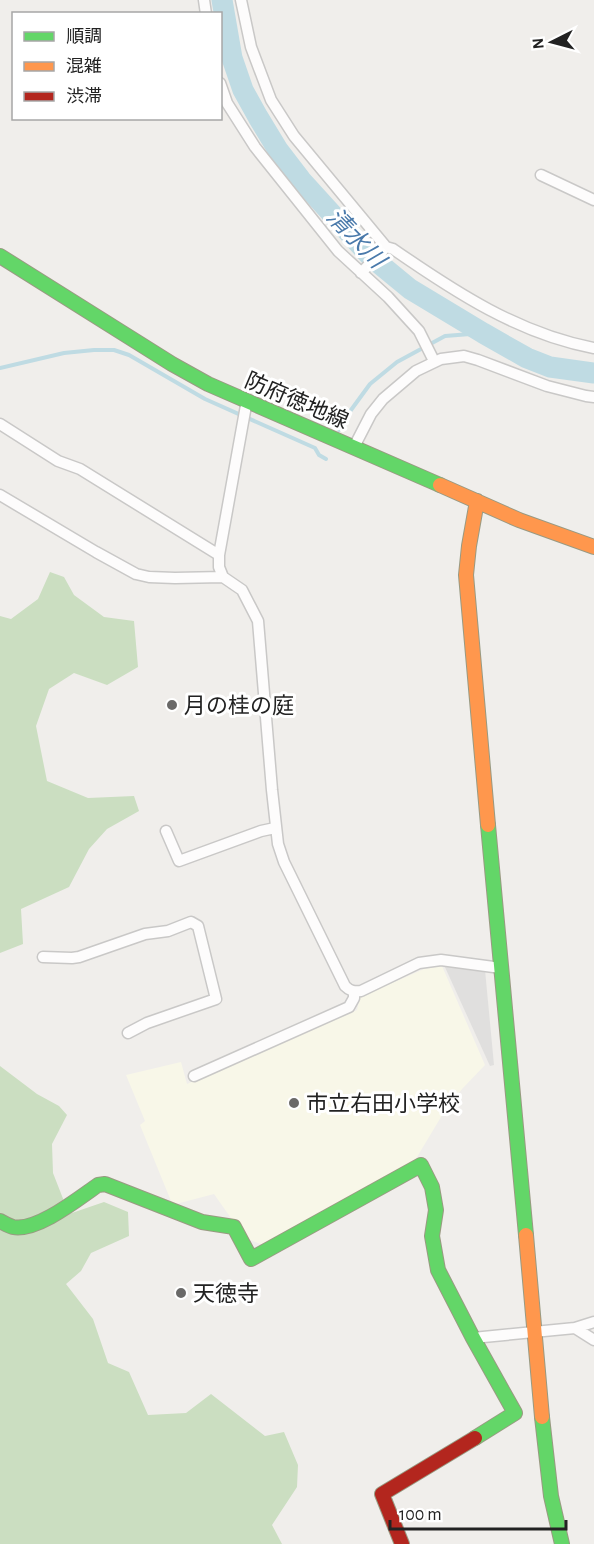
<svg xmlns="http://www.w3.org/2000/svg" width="594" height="1544" font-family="'Alegreya Sans','Noto Sans JP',sans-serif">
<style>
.education{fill:#f8f7e8}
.forest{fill:#cbdec1}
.parking{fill:#e0dfde}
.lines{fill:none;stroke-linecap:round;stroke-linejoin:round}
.stream{stroke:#bfdbe3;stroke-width:4}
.river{stroke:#bfdbe3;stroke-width:21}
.street-casing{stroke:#c9c8c7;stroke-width:13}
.fast-casing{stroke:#999a82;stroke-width:16}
.slow-casing{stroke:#999a82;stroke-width:16}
.jam-casing{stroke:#999a82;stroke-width:16}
.street{stroke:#fdfcfc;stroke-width:10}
.fast{stroke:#63d668;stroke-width:14}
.slow{stroke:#ff974d;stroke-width:14}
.jam{stroke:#b3261e;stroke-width:14}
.poi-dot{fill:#6a6968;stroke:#fff;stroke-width:2}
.labels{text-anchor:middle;stroke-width:6;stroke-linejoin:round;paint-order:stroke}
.street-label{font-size:22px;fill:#222;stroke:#fff}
.poi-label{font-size:22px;fill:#222;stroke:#fff;text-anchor:start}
.water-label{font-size:24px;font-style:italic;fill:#4a7aab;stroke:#fff}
</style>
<rect width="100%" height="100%" fill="#f0eeeb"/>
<path class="education" d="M442,966L485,1065L462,1089L441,1117L414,1162L263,1245L245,1238L214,1194L176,1204L171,1201L140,1125L145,1121L126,1075L181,1062L187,1084L357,1010L360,997L424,969Z"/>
<path class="forest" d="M50,572L64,577L74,595L104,617L134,621L138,667L107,685L74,673L49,689L36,726L47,781L88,798L134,796L139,811L107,829L89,849L69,887L21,909L23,944L0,953V616L11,619L38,599Z
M0,1066L37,1094L59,1106L67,1115L52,1144L53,1173L69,1214L104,1202L128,1212L129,1236L91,1253L81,1271L66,1284L93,1319L108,1363L129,1372L148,1415L186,1413L211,1394L265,1436L284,1432L298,1465L297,1487L272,1525L282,1544H0Z"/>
<path class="parking" d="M444,965L485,970L494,1065L490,1066Z"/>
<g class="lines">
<path class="stream" d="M0,368L64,353L94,350H114L129,355L205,399L315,448L319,455L326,459
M339,430L351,410L370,384L397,362L445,336L483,333"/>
<path class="river" d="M222,0L232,58L243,90L258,117L278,150L301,180L371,257L410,289L483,333L527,358L550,367L594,373"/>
<g class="street-casing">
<path id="street" d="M204,0L206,14
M241,0L251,47L271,100L294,136L386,247L393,249C455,292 519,334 594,348
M220,83L227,103L255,147L338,251L388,297L419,331L434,361
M541,175L594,200
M361,273L386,247
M247,400L219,555V567L223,577L242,590L258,621L272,790L278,844L284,862L345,986C350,991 354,992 361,991L419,963L441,960L501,968
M0,424L58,461L80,469L219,555
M354,447L371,414L383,399L416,371L441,359L464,356L478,360L547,386L586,396L594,397
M0,495L96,552L136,574L149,577L175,578L223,577
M166,831L179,861L261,831L275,828
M43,957L72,958L79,957L145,934L168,931L191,922L198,926L216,999L147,1023L128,1033
M194,1076L349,1007L354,998V992
M575,1328L594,1340
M473,1338L575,1328L594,1322"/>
</g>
<g class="fast-casing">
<path id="fast" d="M0,256L172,364L208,384L440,485
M488,825L526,1235
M0,1221C4,1223 9,1226 13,1227C37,1232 79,1198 98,1185L105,1184L202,1222L234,1227L251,1259L421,1165L432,1187L436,1210L432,1236L438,1270L473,1338L515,1413L475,1438
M542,1417L551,1496L562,1544"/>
</g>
<g class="slow-casing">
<path id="slow" d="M440,485L519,520L594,547
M477,501L469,546L466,575L488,825
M526,1235L542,1417"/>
</g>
<g class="jam-casing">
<path id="jam" d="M402,1544L382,1494L475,1438"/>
</g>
<use href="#street" class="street"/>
<use href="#fast" class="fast"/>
<use href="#slow" class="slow"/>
<use href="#jam" class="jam"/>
</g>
<g class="poi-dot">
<circle cx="172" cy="705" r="6"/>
<circle cx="294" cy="1103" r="6"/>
<circle cx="181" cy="1293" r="6"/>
</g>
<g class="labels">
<g class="street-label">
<text transform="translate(297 400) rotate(23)" y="8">防府徳地線</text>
</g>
<g class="poi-label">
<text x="184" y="713">月の桂の庭</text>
<text x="306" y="1111">市立右田小学校</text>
<text x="193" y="1301">天徳寺</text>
</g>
<g class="water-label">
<text transform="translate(356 238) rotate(46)" y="8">清水川</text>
</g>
</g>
<rect x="12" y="12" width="210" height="108" fill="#ffffff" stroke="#a7a7a7" stroke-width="1.5"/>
<rect x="24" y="32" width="30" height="9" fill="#63d668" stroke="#a7a7a7" stroke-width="1.5"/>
<text x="66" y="42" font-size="18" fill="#222222">順調</text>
<rect x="24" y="62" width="30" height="9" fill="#ff974d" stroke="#a7a7a7" stroke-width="1.5"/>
<text x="66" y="72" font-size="18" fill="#222222">混雑</text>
<rect x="24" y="92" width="30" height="9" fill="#b3261e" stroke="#a7a7a7" stroke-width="1.5"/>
<text x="66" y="102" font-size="18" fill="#222222">渋滞</text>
<g transform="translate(552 42) rotate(264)" stroke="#ffffff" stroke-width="4.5" paint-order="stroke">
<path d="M0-4.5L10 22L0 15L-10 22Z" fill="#222222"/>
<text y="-9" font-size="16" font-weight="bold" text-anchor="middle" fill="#222222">N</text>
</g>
<path d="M390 1520v9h176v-9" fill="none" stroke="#222222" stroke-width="3"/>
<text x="399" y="1520" font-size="18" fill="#222222" stroke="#ffffff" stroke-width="4.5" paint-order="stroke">100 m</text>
</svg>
